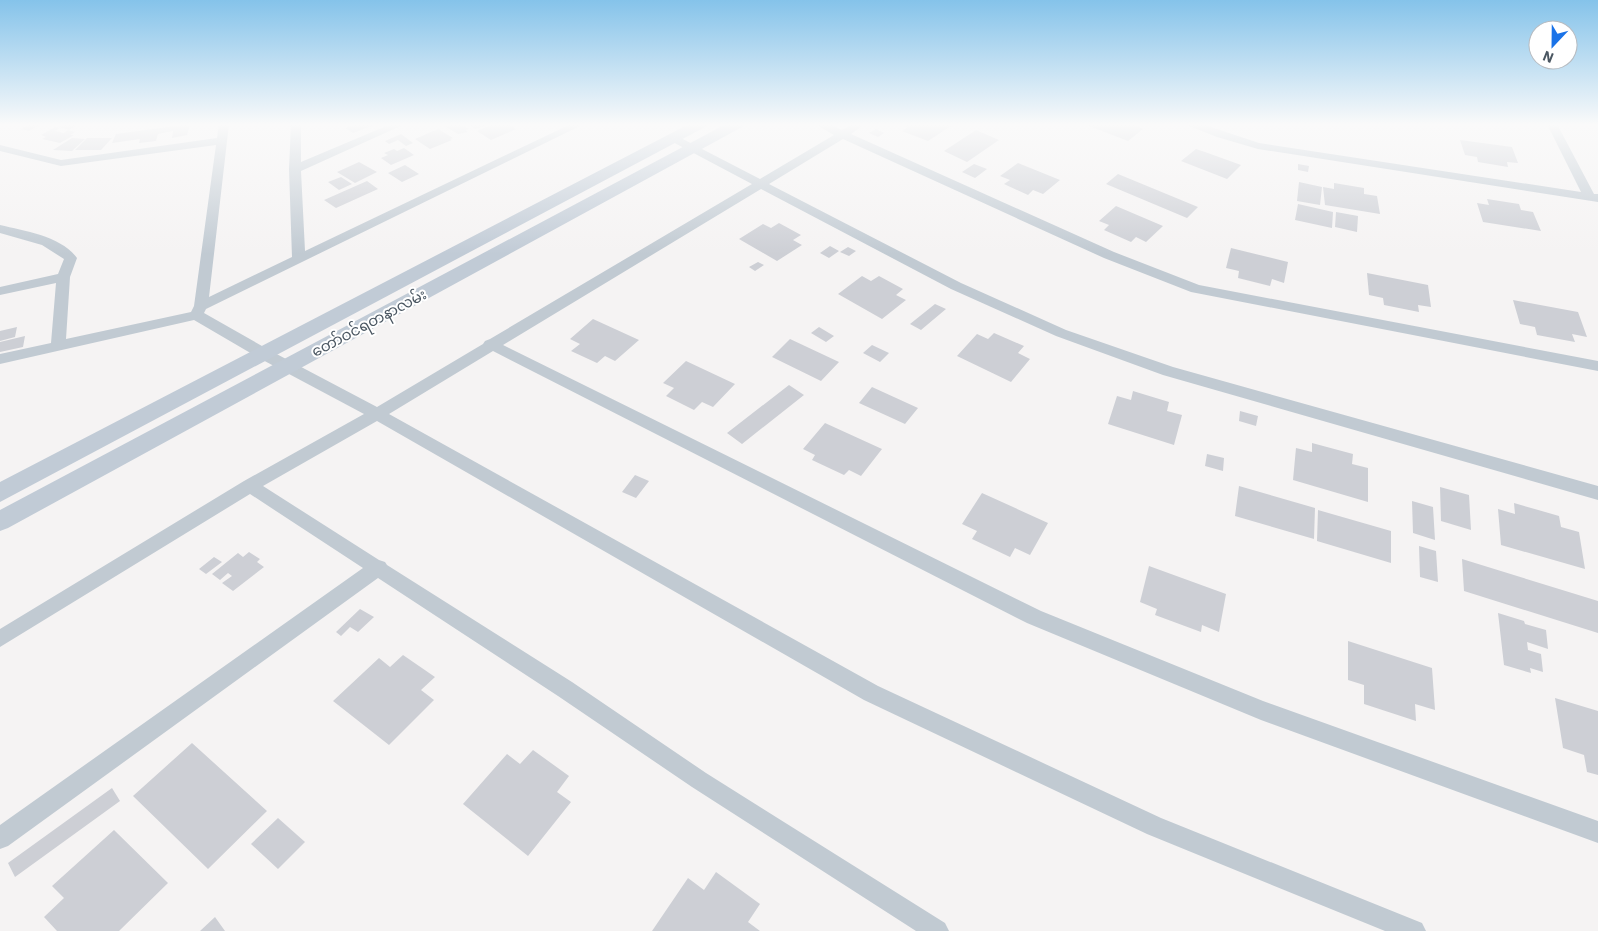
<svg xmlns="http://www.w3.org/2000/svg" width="1598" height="931" font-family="'IBM Plex Sans','Noto Sans Myanmar',sans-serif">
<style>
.building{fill:#cdcfd5}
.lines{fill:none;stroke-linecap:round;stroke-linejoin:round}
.minor{fill:#c1cad2;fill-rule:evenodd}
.secondary{fill:#c1cbd6;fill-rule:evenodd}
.labels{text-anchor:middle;stroke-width:4;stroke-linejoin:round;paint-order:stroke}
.street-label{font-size:15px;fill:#4a5661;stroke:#fff}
</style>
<rect width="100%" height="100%" fill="#f5f3f3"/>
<path class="building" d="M30,124L39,125L29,131L21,129Z
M66,124H79L69,130L59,127Z
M190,124L187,135L172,138L173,131L158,134L156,141L139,143L140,139L112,143L116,134Z
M357,124H376L353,133L345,128Z
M453,124H461L469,129L466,130L468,132L458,134L446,127Z
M467,124H489L476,129Z
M494,124H508L516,129L491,140L477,131Z
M901,124H954L928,141L902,131L908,127Z
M1084,124H1136L1134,125L1143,129L1128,141Z
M55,127L60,128L55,131L64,133L68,130L75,132L70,135H74L60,143L42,139L46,137L41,135Z
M438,129L453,138L450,139L452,140L430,149L415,139Z
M876,129L884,133L878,137L869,133Z
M976,130L999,140L967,162L944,151Z
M401,134L413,143L406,146L398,140L389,144L385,141Z
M72,138L85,139L72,151L53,150Z
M87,138H112L101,150H75Z
M1460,140L1512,147L1518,163L1507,162L1508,167L1478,162L1477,157L1465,155Z
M404,148L414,155L391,165L381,158L388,155L384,153L394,149L397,151Z
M1196,149L1205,152L1241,165L1227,179L1181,161Z
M359,162L377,172L355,183L337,172Z
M1018,163L1060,180L1043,194L1033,190L1028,195L1004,184L1010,180L1000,176Z
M974,164L987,169L975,178L962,172Z
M1298,164L1309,166L1308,172L1298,170Z
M405,165L419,174L402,182L388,173Z
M1118,174L1198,207L1187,218L1106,184Z
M341,177L352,184L339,190L328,182Z
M367,181L378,189L336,208L324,200Z
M1299,182L1322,187L1320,205L1297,201Z
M1334,183L1364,188V194L1377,196L1380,214L1325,205L1323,187L1334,189Z
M1487,199L1519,204L1521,210L1533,212L1541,231L1483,222L1477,203L1489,205Z
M1298,204L1333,212L1332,228L1295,220Z
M1116,206L1163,226L1146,242L1136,237L1131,242L1104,230L1109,225L1099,221Z
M1336,212L1358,216L1357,232L1335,227Z
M779,223L801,235L793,240L802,245L777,261L739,239L763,224L771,228Z
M830,246L839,251L829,258L820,253Z
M848,247L856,251L849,256L840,252Z
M1231,248L1288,262L1284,283L1272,279L1270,286L1238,278L1239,271L1226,268Z
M758,262L764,265L755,271L749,267Z
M1367,273L1428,285L1431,307L1418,305L1419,312L1384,305L1383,298L1369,295Z
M862,276L871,281L879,276L903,289L896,295L906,300L882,319L838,294Z
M1513,300L1578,312L1587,337L1572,334L1575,342L1537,335L1535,327L1520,324Z
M935,304L946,309L921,330L910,324Z
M593,319L639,340L615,361L605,356L597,363L571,351L580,344L570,339Z
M17,327L15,337L0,341V331Z
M819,327L834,336L826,342L811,333Z
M994,333L1024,346L1018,353L1030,359L1011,382L957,356L977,334L988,339Z
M25,336L23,347L0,352V342Z
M790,339L839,362L821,381L772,357Z
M872,345L889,353L880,362L863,353Z
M686,361L735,384L713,407L702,402L694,410L666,396L674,388L663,383Z
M789,385L804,395L742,444L727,433Z
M872,387L918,408L905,424L859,403Z
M1133,391L1169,402L1167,411L1182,415L1174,445L1108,424L1117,396L1131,400Z
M1240,411L1258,416L1256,426L1239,421Z
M825,423L882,449L861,476L849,470L844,475L812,460L815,455L803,449Z
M1312,443L1353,454L1352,464L1368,468V502L1293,480L1296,448L1312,452Z
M1207,454L1224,458L1223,471L1205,466Z
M635,475L649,481L636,498L622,492Z
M1239,486L1315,508L1314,539L1235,516Z
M1440,487L1469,495L1471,530L1441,521Z
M982,493L1048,523L1030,555L1015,548L1010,557L972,539L977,531L962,524Z
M1412,501L1433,507L1435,540L1413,533Z
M1514,503L1559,516L1561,527L1579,532L1585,569L1501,545L1498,509L1515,514Z
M1318,510L1391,531V563L1317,541Z
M1419,546L1436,551L1438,582L1420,577Z
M249,552L260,559L257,562L264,567L233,591L222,583L232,576L228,573L220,580L212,574L238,553L243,557Z
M214,557L222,562L206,574L199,569Z
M1462,559L1598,601V633L1464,591Z
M1149,566L1226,594L1219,632L1202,625L1201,632L1155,615L1157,609L1140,602Z
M360,609L374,617L358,632L350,627L341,636L336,632Z
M1498,613L1524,621L1525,624L1546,630L1548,649L1527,642L1528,650L1541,654L1543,672L1530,668L1531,673L1504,665Z
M1348,641L1432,668L1435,710L1415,704L1416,721L1364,704V685L1348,680Z
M403,655L435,677L421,690L434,700L389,745L333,701L379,658L390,667Z
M1555,698L1598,711V775L1587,772L1584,755L1563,748Z
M192,743L267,811L208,869L133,796Z
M533,750L569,776L557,792L571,802L528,856L463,804L507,754L520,764Z
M112,788L120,801L15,877L8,863Z
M278,818L305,842L278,869L251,844Z
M114,830L168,883L119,931H57L44,917L64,898L52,886Z
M716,872L760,904L748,922L760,931H652L688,878L704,890Z
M215,917L225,931H200Z"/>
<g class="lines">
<path class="minor" d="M219,124H229L209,297L292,257L289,169L291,124H301V162L391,124H405L301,171L305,251L571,124H584L206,309L204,313L269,350L377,407L483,344L485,341L490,339L752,184L669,140L667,138L669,136H677L760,179L834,135L815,124H829L842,130L853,124H865L851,134L1114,252L1199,285L1598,361V371L1191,292L1104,258L843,139L769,184L961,283L1066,330L1173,367L1598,486V500L1163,375L1056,336L951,289L761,189L503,345L1041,611L1263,701L1598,821V843L1261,720L1027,623L493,351L389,414L878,686L1161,818L1422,923L1426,931H1385L1147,834L864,700L377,421L263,486L379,560L385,562L387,565L572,682L706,773L945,923L949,931H916L692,787L558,696L378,578L8,846L0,849V825L363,568L250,494L0,647V629L244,481L364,414L259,358L194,320L0,364V354L51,343L56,283L0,295V287L58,274L64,259L42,245L0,233V225C25,231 61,236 77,258L70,277L66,339L191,312L194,306L216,145L61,166L0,151V145L61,160L217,138Z
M1188,124H1202L1259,143L1581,192L1547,124H1557L1594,194H1598V202L1258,149L1217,137L1189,126Z"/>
<path class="secondary" d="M689,124H708L705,127L0,502V482Z
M726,124H745L742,127L8,528L0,531V510Z"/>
</g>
<linearGradient id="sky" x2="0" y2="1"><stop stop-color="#85c3ea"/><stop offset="0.49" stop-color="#fafafa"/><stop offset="1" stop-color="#fafafa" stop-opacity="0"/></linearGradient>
<rect width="1598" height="254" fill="url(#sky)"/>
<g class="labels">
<g class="street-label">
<text transform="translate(369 323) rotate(-28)" y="5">တော်ဝင်ရတနာလမ်း</text>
</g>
</g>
<g transform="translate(1553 45) rotate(202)"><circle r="24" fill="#ffffff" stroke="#b7bbc0"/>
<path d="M0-4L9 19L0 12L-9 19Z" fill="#1a73e8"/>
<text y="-8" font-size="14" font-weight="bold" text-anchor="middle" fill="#4a5661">N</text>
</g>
</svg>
